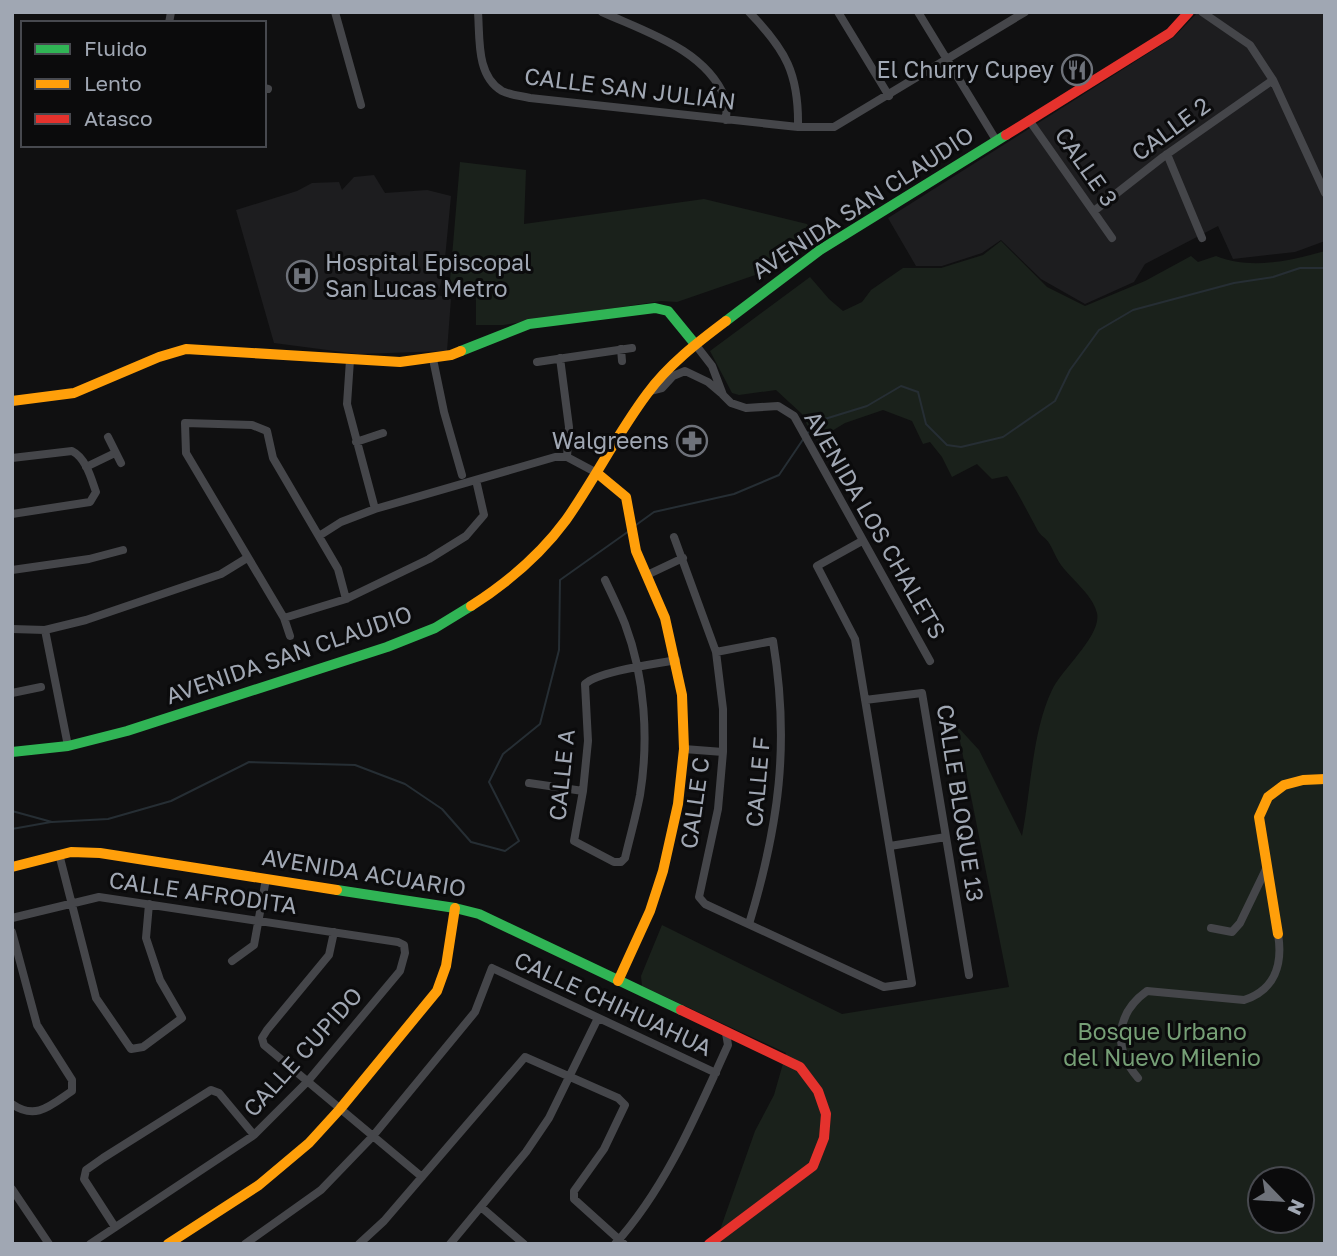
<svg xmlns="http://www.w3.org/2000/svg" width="1337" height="1256" font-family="'Golos Text',sans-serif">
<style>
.built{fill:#1d1d1f}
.green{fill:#1a211b;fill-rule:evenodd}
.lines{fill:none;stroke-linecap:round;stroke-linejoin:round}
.stream{stroke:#262e34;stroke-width:2}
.street{stroke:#45464a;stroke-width:8}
.fast{stroke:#30b455;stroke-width:10}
.slow{stroke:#ff9f0a;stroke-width:10}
.jam{stroke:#e5322d;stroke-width:10}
.labels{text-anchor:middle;stroke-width:6;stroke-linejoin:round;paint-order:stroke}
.poi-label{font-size:23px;fill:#a0a7b3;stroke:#0b0b0c;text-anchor:end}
.street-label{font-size:23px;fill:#a0a7b3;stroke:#0b0b0c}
.park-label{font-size:23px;fill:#769f76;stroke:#0b0b0c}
</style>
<rect width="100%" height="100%" fill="#101011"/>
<path class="built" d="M1198,12H1325V241L1295,252L1233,259L1218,226L1145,264L1134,282L1085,304L1041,279L1001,240L982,253L942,266H916L888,218L1174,37Z
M374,175L385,193L427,190L451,196L444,269L438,295L451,299L447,351L358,354L274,343L236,210L297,191L312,183L339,182L342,190L354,177Z"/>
<path class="green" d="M460,162L526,170L524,224L704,199L807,224L812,233L761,273L677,302L661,301L503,325H476V298L449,292Z
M1001,241L1047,287L1085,306L1145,281L1191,256L1198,262L1216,256C1250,270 1290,261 1325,251V1244H715L755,1131L774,1095L786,1053L642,986L641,976L662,925L842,1014L1009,987L957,726L979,750L1022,836C1031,790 1032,732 1052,690C1062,669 1102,635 1097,613C1092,593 1070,579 1059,562C1055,556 1053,549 1049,543C1046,538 1041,536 1038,531C1028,513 1019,494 1007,476L992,479L977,464L952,477L942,457L930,442L923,444L912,421L883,410L845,423L817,440L812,435L802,414L776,390L739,395L732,393L710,351L810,277L829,299L843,311L862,302L871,290L903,268H941L983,255ZM1260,1179H1302V1221H1260Z"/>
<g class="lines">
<path class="stream" d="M807,434L815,422L867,406L901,386L918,392L926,424L947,445L961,447L1003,437L1055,401L1070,370L1099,330L1133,310L1234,283L1273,277L1300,268H1325
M636,525L654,512L734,494L779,475L804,438
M12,811L52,822L108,819L171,801L249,762L355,765L405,784L442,809L471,842L505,851L519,841L489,782L503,754L540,724L559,650L560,580L629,531
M12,829L51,822"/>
<path class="street" d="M335,12L361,105
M478,12C480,38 476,76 502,91C510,95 522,96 530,98L798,127H834L1025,12
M602,12C646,32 706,50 725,98C728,105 726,113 726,120
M749,12C786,50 799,74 798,127
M838,12L889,96
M918,12L996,140
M1202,12L1250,45L1273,80L1325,193
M169,23L171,12
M264,88L268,89
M1029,120L1112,238
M1167,154L1202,238
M1094,211L1163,157L1273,80
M695,344L712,366L723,395L731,403L746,408L778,406L794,416L930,661
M621,349L622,361
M560,358L569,427L567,457
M433,359L444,412L462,475
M350,360L347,404L375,509
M537,362L632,348
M650,391L662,388L673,376L685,371L708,382L721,393
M108,437L121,463
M356,442L383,433
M12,458L72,451C86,458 91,478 96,492L90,502L12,514
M86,467L115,453
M319,536L341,522L375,509L555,457H567L597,473
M674,537L716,652L723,709V752L718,809L699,897L705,904L884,987L912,983L855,639L817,566L862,541
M12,570L89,559L123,550
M647,575L683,558
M605,580C612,595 619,609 625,624C645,677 649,740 640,795C636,816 630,837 625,858L621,862H614L574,841L583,791L588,741L585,684C599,671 655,664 676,660
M284,618L346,599L429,559L466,536L484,515L476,480
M12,629L45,630L86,620L221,574L247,558
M45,630L68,746
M290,636L284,618L186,453L185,423L252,425L267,431L273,458L338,569L346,599
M716,652L773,641C790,744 779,825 749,924
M12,693L41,687
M865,700L922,693L969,975
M684,749L723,752
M529,783L583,791
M890,846L946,837
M59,854L96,998L131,1049L143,1047L182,1018L160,980L146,938L149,904
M12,918L99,897L398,942L404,945L405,953L400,971L308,1081L254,1135L90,1244
M1211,928L1232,932L1240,923L1267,867
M12,932L37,1025L72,1080V1091C51,1105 36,1121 12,1104
M334,932L329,955L267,1030L262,1038L264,1045L422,1177
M232,961L254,945L266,879
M1138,1078C1113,1049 1115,1014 1147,991L1244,1000C1275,990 1283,964 1278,934
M12,1189L49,1244
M481,1207L524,1244
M115,1227L84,1179L86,1170L103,1158L211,1090L219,1093L254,1135
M245,1244L321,1190L373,1136L475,1012L492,968L716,1073
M359,1244L384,1221L525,1057L618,1098L625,1105L604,1149L574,1191V1199L624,1244
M450,1244L526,1152L549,1118L598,1018
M615,1244C666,1188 697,1113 728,1045L726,1033"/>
<path class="fast" d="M726,321L820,250L1006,135
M461,351L529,324L655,308L668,311L695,344
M12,752L68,746L127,731L387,647L435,628L471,606
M337,890L455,908L479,914L681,1010"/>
<path class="slow" d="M12,401L74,393L159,357L186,349L400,362L451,355L461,351
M597,473L626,497L636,551L665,618L682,695L684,749L678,804L663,871L650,911L618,981
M471,606C507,583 541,554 566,520C595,479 617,434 647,394C668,365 698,342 726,321
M12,867L71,852L100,853L337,890
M1278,934L1259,817L1268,797L1284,785L1303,780L1325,779
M168,1244L259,1185L309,1143L340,1109L437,991L446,966L455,908"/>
<path class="jam" d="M1006,135L1170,33L1189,12
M681,1010L800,1067L818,1091L826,1114L824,1138L813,1166L709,1244"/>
</g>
<defs>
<g id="restaurant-ring" transform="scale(1.575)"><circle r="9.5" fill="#0b0b0c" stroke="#6e727a" stroke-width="1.5"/><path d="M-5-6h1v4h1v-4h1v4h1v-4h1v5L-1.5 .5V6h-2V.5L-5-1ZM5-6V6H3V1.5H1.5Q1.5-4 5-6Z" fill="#6e727a"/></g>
<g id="hospital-ring" transform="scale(1.575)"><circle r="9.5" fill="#0b0b0c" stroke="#6e727a" stroke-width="1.5"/><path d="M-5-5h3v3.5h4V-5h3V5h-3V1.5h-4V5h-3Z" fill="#6e727a"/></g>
<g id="pharmacy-ring" transform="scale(1.575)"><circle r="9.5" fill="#0b0b0c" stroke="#6e727a" stroke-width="1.5"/><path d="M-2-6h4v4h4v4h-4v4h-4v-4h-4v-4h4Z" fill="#6e727a"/></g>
</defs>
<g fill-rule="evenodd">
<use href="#restaurant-ring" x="1077" y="70"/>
<use href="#hospital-ring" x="302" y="276"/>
<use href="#pharmacy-ring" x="692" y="441"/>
</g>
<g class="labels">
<g class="poi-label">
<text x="1054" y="78">El Churry Cupey</text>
<text x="325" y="271" text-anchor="start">Hospital Episcopal<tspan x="325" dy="26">San Lucas Metro</tspan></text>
<text x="669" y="449">Walgreens</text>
</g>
<g class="street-label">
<text transform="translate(630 89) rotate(7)" y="8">CALLE SAN JULIÁN</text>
<text transform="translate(1171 129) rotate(-36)" y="8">CALLE 2</text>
<text transform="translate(1086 167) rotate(55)" y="8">CALLE 3</text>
<text transform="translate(863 203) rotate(-33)" y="8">AVENIDA SAN CLAUDIO</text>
<text transform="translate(875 525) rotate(60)" y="8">AVENIDA LOS CHALETS</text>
<text transform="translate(289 655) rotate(-19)" y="8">AVENIDA SAN CLAUDIO</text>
<text transform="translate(562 775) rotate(-84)" y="8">CALLE A</text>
<text transform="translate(758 782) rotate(-85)" y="8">CALLE F</text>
<text transform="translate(695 803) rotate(-82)" y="8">CALLE C</text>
<text transform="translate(960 803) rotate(81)" y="8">CALLE BLOQUE 13</text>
<text transform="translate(364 873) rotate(9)" y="8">AVENIDA ACUARIO</text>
<text transform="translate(203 893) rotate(8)" y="8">CALLE AFRODITA</text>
<text transform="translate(613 1004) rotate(25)" y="8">CALLE CHIHUAHUA</text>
<text transform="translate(303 1052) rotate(-48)" y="8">CALLE CUPIDO</text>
</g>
<g class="park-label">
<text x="1162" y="1040">Bosque Urbano<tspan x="1162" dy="26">del Nuevo Milenio</tspan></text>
</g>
</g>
<rect width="1337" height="1256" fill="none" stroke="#a0a7b3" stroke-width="28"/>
<rect x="21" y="21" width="245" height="126" fill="#0b0b0c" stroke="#47494f" stroke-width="2"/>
<rect x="35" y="44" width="35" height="10" fill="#30b455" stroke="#47494f" stroke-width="2"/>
<text x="84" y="56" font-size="21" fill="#a0a7b3">Fluido</text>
<rect x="35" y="79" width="35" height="10" fill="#ff9f0a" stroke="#47494f" stroke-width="2"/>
<text x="84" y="91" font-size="21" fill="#a0a7b3">Lento</text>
<rect x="35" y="114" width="35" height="10" fill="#e5322d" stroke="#47494f" stroke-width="2"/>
<text x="84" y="126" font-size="21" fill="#a0a7b3">Atasco</text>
<g transform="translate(1281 1200) rotate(115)"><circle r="33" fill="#0b0b0c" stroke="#47494f" stroke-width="2"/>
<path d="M0-5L12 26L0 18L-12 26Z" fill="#6e727a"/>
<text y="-10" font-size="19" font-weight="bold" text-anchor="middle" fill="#a0a7b3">N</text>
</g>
</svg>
